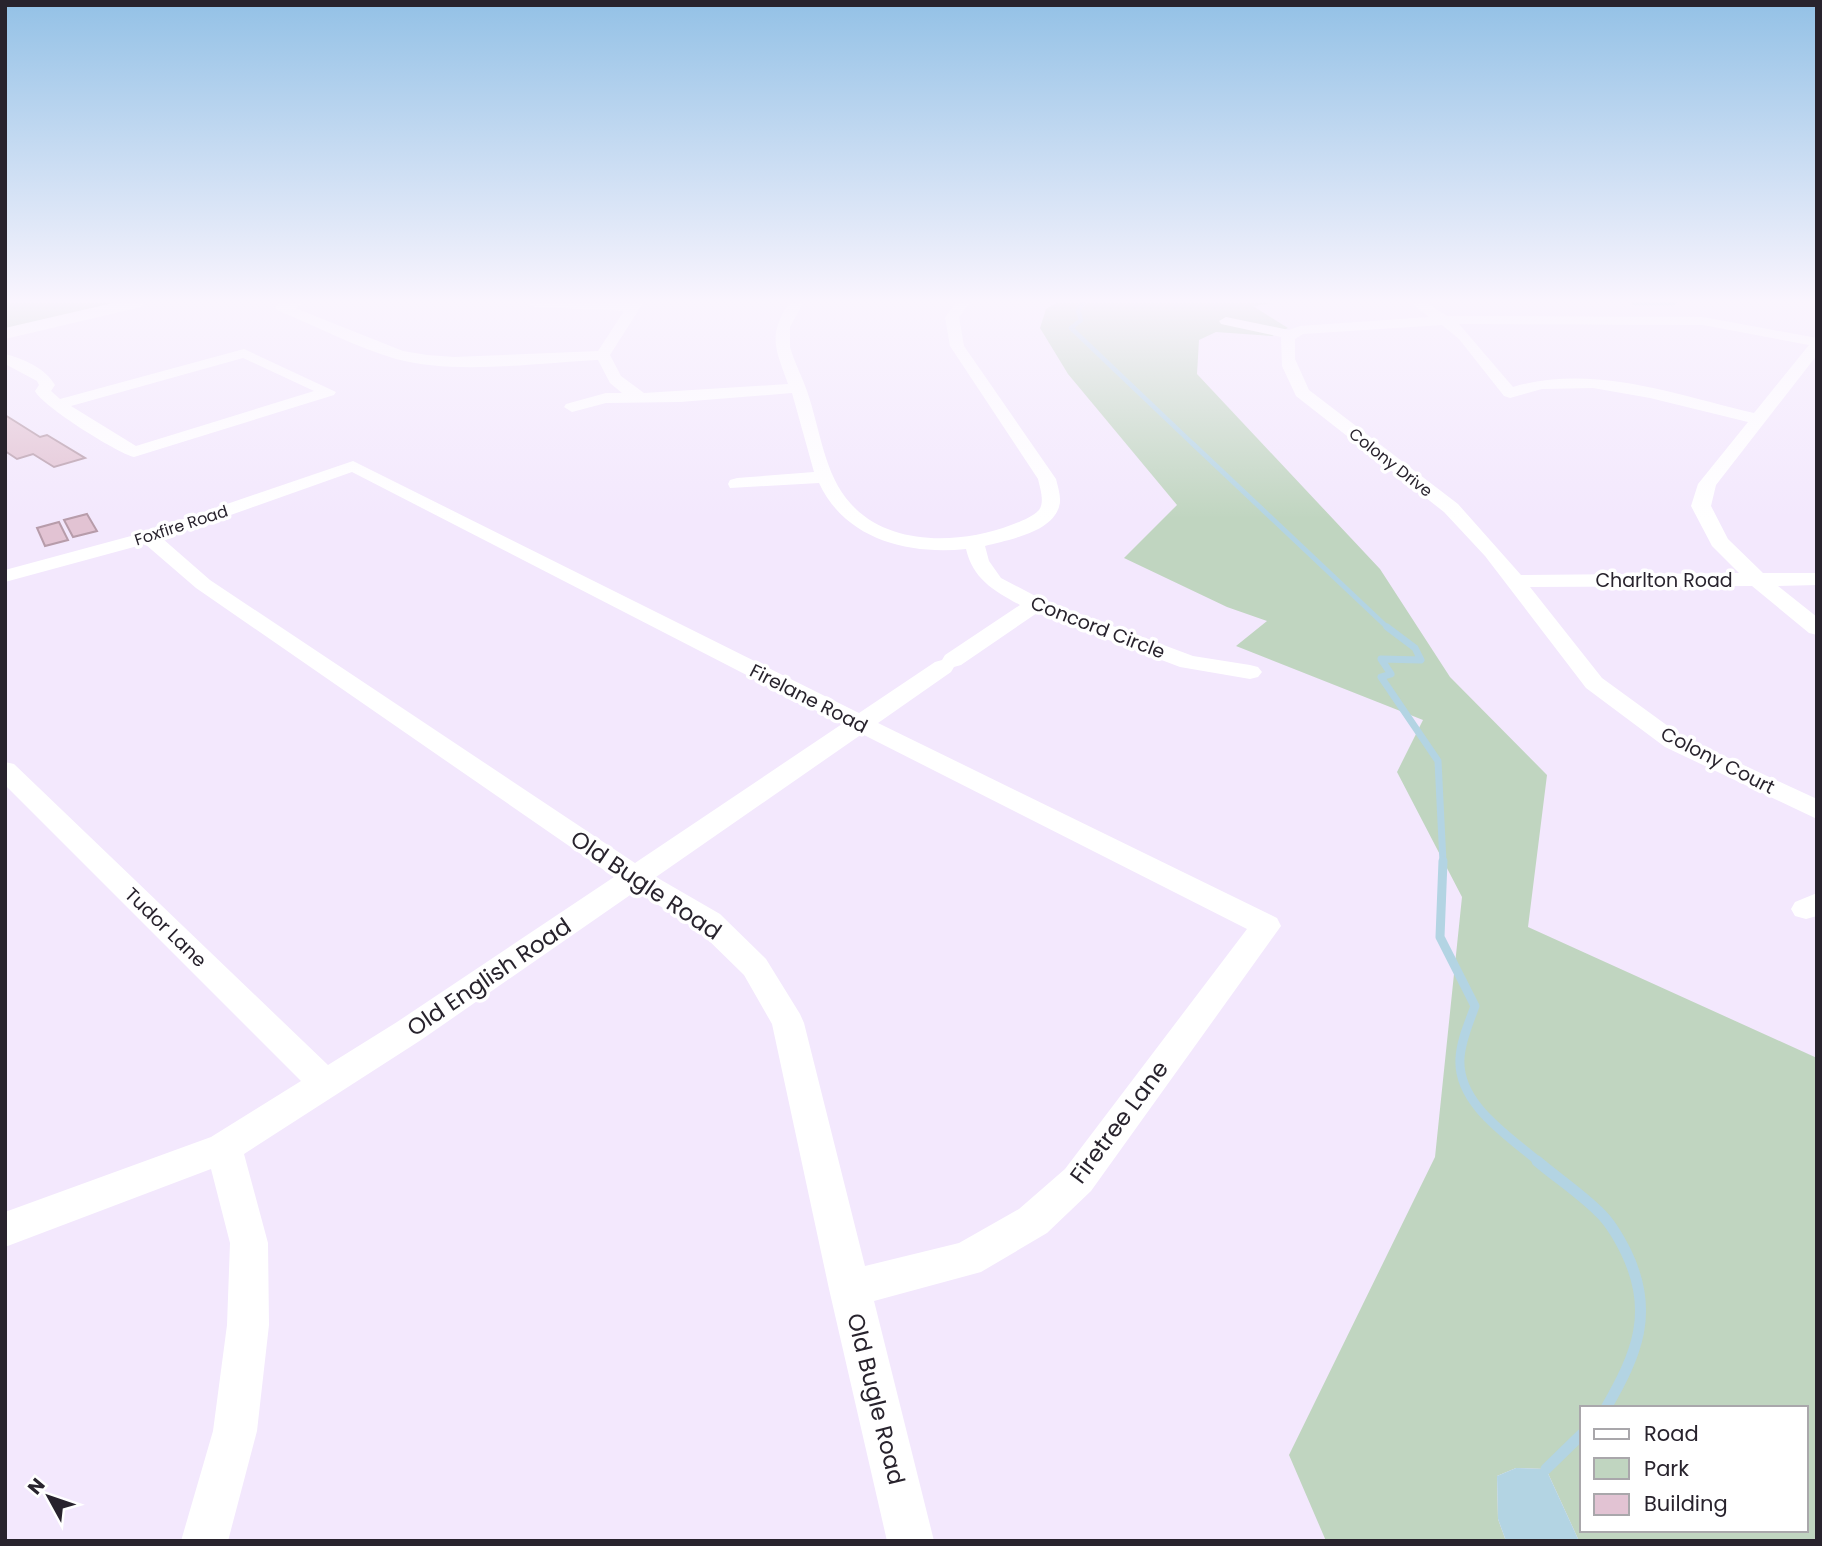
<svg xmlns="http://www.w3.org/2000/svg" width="1822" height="1546" font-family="Poppins,sans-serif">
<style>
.green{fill:#c0d5c0;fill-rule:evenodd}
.water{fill:#b3d4e3}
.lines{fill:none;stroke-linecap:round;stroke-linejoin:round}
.stream-far4{stroke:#b3d4e3;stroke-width:4.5}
.stream-far3{stroke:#b3d4e3;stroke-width:5}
.stream-far2{stroke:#b3d4e3;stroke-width:7}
.stream-far1{stroke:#b3d4e3;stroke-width:9}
.stream{stroke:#b3d4e3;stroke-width:11}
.building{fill:#e2c3d3;stroke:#b79caa;stroke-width:2}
.minor{fill:#fff;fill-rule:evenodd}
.major{fill:#fff;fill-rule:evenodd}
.labels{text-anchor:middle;stroke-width:7;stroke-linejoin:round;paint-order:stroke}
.far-street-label{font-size:16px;fill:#28232d;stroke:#fff}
.street-label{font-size:19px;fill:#28232d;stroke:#fff}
.near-street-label{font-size:23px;fill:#28232d;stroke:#fff}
</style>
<rect width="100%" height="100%" fill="#f3e8fd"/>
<path class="green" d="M5,303H118L5,330Z
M1056,303H1274L1253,306L1288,328L1272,336L1216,332L1199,340L1197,374L1380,569L1450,677L1547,775L1528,927L1817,1058V1541H1579L1546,1469L1516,1468L1497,1476L1498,1519L1506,1541H1326L1289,1455L1435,1157L1462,897L1397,772L1423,720L1236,646L1267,621L1227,607L1124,558L1177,505L1068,374L1040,328L1046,309ZM1582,1408H1806V1530H1582Z"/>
<path class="water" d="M1516,1468L1546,1469L1579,1541H1506L1498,1519L1497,1476Z"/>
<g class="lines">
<path class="stream-far4" d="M1084,303L1078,310L1081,320L1071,328L1195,446
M1634,303H1674"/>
<path class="stream-far3" d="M1193,444L1389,629"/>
<path class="stream-far2" d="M1387,627L1415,648L1421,660L1381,659L1391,674L1381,677L1438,761L1443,862"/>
<path class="stream-far1" d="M1443,861L1440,937L1475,1006C1469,1023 1461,1040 1460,1058C1457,1104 1509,1136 1539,1162"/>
<path class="stream" d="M1537,1161C1557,1178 1580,1193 1599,1212C1610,1222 1619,1238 1626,1252C1655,1312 1637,1354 1606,1408
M1546,1469L1582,1434"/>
</g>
<path class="building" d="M5,415L40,437L47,435L85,458L54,467L33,454L17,459L5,451Z
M87,514L97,531L73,537L64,520Z
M59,522L68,540L45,546L37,528Z"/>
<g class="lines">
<path class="minor" d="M281,303H304L295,308L403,351L427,355L454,357L598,351L624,311L534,307L527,303H643L610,355L621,376L644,393L788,384C776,349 767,337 789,303H803L790,327V347C794,362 802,376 807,391C820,428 824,475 851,504C890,547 961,544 1011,525C1019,522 1033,517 1039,510C1045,502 1040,488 1038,479L950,346L945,317L956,303H970L959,317L964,346L1056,479C1058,488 1062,498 1059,507C1051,533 1007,540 985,546L989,561L1001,578L1043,600L1193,656L1250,665L1258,667L1262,672L1258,677L1250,679L1180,667L1037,613L961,665L954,667L951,672L878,723L1277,918L1281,926L1091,1191L1047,1233L981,1272L874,1301L934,1541H887L829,1289L772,1024L744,975L698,930L636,891L421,1040L244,1154L268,1243L269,1325L257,1431L228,1541H181L213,1431L227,1325L230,1243L211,1169L5,1247V1212L211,1137L301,1081L5,785V762L14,764L328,1065L397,1022L614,877L196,588L145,544L5,582V570L142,533L353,461L859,713L935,662L942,660L945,655L1020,605C994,591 973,579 966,549C907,555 845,539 819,483L730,488L728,484L730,480L737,478L814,472L792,393L680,402L606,403L572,412L564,407L566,404L606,393H622L610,383L598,360C537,363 454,375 396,359C355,347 316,326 277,310L275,307ZM352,472L842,724L635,863L210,580L163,539ZM862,734L1247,929L1065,1169L1019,1209L959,1243L865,1266L804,1023L800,1014L766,959L720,914L656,877Z
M1411,303H1427L1447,316L1703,317L1817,338V355L1716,485L1711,506L1728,539L1763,573H1817V585L1778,586L1817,617V635L1809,633L1752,586L1530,587L1602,678L1683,737L1817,799V819L1665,747L1586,688L1485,556L1444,512L1296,396L1282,366L1281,337L1221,324L1219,321L1226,317L1289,330L1300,326L1429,317ZM1459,324L1703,325L1809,345L1754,413C1677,395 1593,363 1513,387ZM1442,325L1459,339L1504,396L1510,398L1542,389L1593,388L1650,398L1748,422L1698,484L1691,506L1712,546L1739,573L1521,575L1458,504L1309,390L1295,359V339L1303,334Z
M244,349L336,392L334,395L134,457C117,453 42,406 35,391L39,385L37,381L5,364V354C24,359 45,368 55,385L51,391L60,399ZM243,358L314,391L136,446L71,406Z
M1817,893V916L1806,919L1795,916L1791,909L1795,902Z"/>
<path class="major" d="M113,303H144L141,307L5,339V328Z"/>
</g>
<linearGradient id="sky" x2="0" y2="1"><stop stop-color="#93c1e6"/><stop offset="0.58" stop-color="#faf5fe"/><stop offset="1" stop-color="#faf5fe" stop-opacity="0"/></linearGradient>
<rect width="1822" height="519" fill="url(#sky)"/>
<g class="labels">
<g class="far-street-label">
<text transform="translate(1391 462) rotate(38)" y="6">Colony Drive</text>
<text transform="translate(181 525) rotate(-18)" y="6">Foxfire Road</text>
</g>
<g class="street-label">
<text x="1664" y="587">Charlton Road</text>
<text transform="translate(1098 627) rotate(21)" y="7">Concord Circle</text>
<text transform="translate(809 698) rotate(27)" y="7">Firelane Road</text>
<text transform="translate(1718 760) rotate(27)" y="7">Colony Court</text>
<text transform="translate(166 927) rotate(44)" y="7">Tudor Lane</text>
</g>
<g class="near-street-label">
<text transform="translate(646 885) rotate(34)" y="8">Old Bugle Road</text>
<text transform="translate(489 977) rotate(-34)" y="8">Old English Road</text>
<text transform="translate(1119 1122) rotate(-53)" y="8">Firetree Lane</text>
<text transform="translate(876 1399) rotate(76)" y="8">Old Bugle Road</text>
</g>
</g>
<rect width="1822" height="1546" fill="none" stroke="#28232d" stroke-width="14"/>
<rect x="1580" y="1406" width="228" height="126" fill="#ffffff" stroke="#a9a7ab" stroke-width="2"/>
<rect x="1594" y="1429" width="35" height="10" fill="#ffffff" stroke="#a9a7ab" stroke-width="2"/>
<text x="1644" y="1441" font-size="21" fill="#28232d">Road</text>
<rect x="1594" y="1458" width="35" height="21" fill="#c0d5c0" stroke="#a9a7ab" stroke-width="2"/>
<text x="1644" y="1476" font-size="21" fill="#28232d">Park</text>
<rect x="1594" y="1494" width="35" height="21" fill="#e2c3d3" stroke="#a9a7ab" stroke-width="2"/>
<text x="1644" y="1511" font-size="21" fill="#28232d">Building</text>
<g transform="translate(49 1497) rotate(310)" stroke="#ffffff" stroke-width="5" paint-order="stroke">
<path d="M0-5L12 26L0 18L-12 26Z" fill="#28232d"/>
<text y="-10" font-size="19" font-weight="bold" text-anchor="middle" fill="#28232d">N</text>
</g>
</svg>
